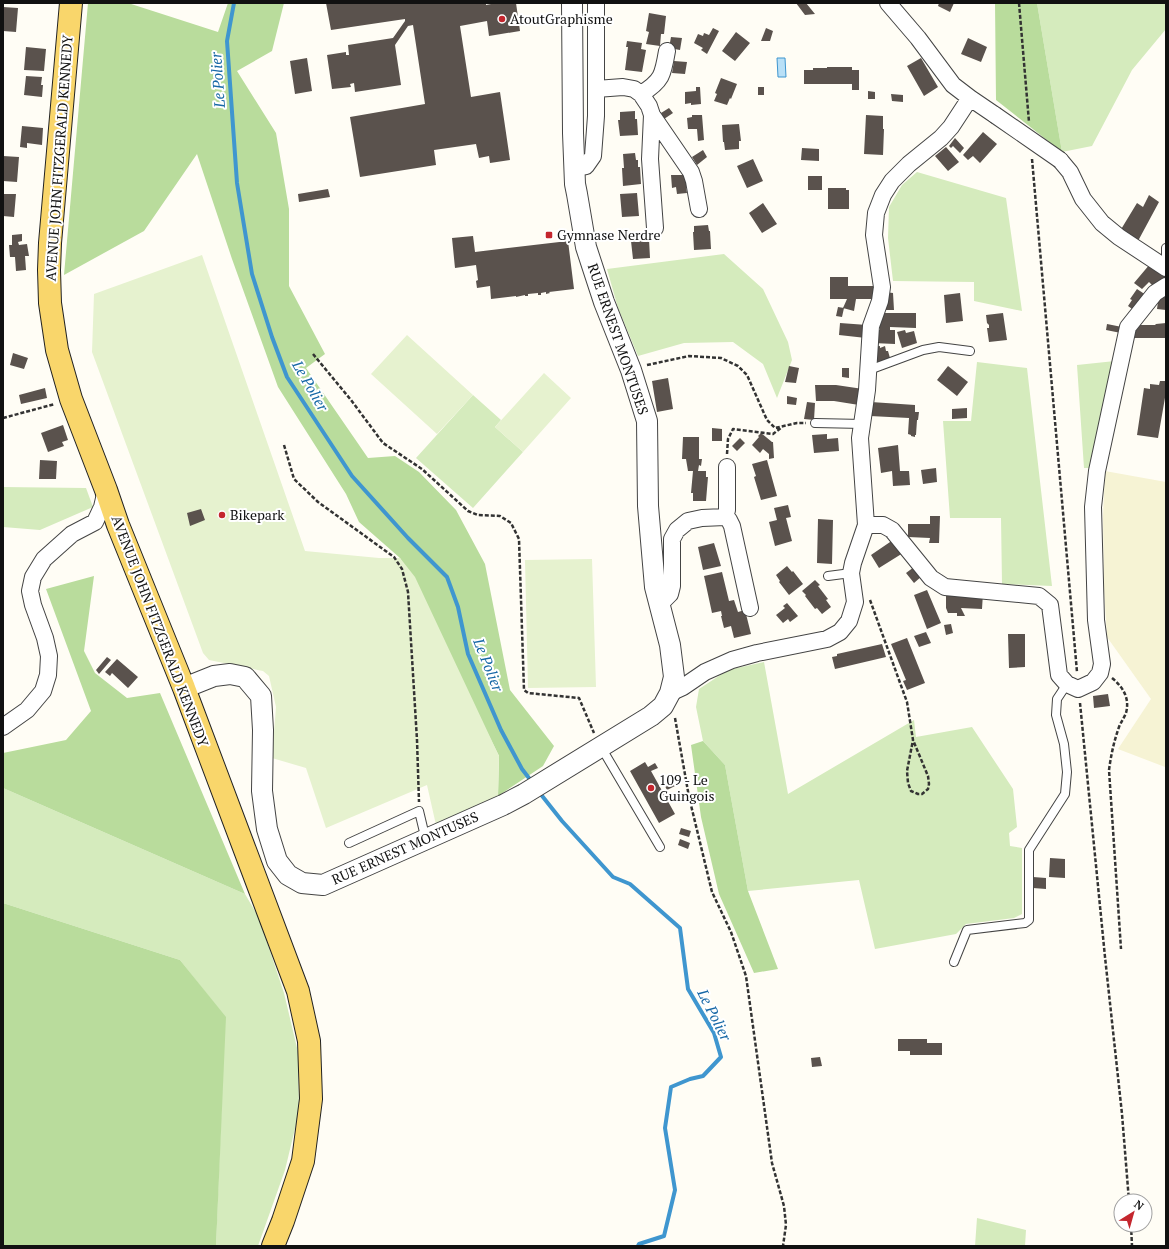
<svg xmlns="http://www.w3.org/2000/svg" width="1169" height="1249" font-family="'PT Serif',serif">
<style>
.farmland{fill:#f6f3d4}
.green{fill:#d5ebbd}
.forest{fill:#b9dc9c}
.pitch{fill:#e6f2cf}
.water{fill:#b9e0f7;stroke:#3f96cf}
.lines{fill:none;stroke-linecap:round;stroke-linejoin:round}
.stream{stroke:#3f96cf;stroke-width:4}
.building{fill:#5a524d}
.service-casing{stroke:#444;stroke-width:10}
.minor-casing{stroke:#444;stroke-width:18}
.tertiary-casing{stroke:#444;stroke-width:22}
.primary-casing{stroke:#222;stroke-width:24}
.path{stroke:#333;stroke-width:2.5;stroke-dasharray:4 2;stroke-linecap:butt}
.service{stroke:#fff;stroke-width:8}
.minor{stroke:#fff;stroke-width:16}
.tertiary{stroke:#fff;stroke-width:20}
.primary{stroke:#f9d66b;stroke-width:22}
.minor-bridge-casing{stroke:#444;stroke-width:18;stroke-linecap:butt}
.minor-bridge{stroke:#fff;stroke-width:16}
.poi-dot{fill:#c4262e;stroke:#fff;stroke-width:1.5}
.labels{text-anchor:middle;stroke-width:4;stroke-linejoin:round;paint-order:stroke}
.poi-label{font-size:14px;fill:#111;stroke:#fff;text-anchor:start}
.street-label{font-size:14px;fill:#111;stroke:#fff}
.water-label{font-size:15px;font-style:italic;fill:#1768a6;stroke:#fff}
</style>
<rect width="100%" height="100%" fill="#fffdf5"/>
<path class="farmland" d="M1105,471L1166,482V855H1165V767L1118,749L1151,699L1107,637L1104,589L1103,517Z"/>
<path class="green" d="M1037,3H1166V29L1132,70L1092,146L1062,152Z
M917,172L1006,198L1022,311L974,301V282L893,281L888,238L889,207L902,185Z
M724,254L763,289L788,342L792,360L777,398L763,364L733,342L684,343L638,356L618,308L607,269Z
M1115,361L1091,468H1084L1077,365Z
M977,362L1027,368L1052,586L1002,584L1001,518H950L943,421H971Z
M473,395L501,420L495,427L523,452L473,508L416,458Z
M3,487L86,488L93,507L40,530L3,527Z
M764,662L788,794L914,720L916,737L972,727L1013,789L1017,827L1009,833L1010,846L1022,848V914L1014,918L966,924L956,934L875,949L859,880L748,891L725,765L703,741L696,707L699,689L728,670Z
M3,788L245,894L259,918L284,993L298,1052L299,1112L285,1170L258,1246H216L225,1017L180,960L3,903Z
M977,1218L1026,1230L1025,1246H975Z"/>
<path class="forest" d="M88,3H128L218,32L228,3H284L272,51L237,71L276,133L289,209V286L325,354L306,368L368,458L395,456L419,472L456,510L485,564L510,690L554,746L543,766L498,796L499,756L400,558L359,522L346,494L278,387L232,259L197,154L144,231L64,275Z
M995,3H1037L1062,152L996,100Z
M94,576L84,651L95,673L127,698L160,693L245,894L3,788V753L66,740L91,711L46,589Z
M703,741L725,765L748,891L778,969L754,973L719,894L701,817L691,745Z
M3,903L180,960L226,1017L216,1246H3Z"/>
<path class="pitch" d="M202,255L305,551L379,558H400L415,577L499,756L498,796L436,825L427,785L326,828L306,768L272,758L276,707L269,676L263,671L209,660L203,653L92,352L94,294Z
M407,335L473,395L437,434L371,374Z
M544,373L571,398L523,452L495,427Z
M592,559L596,687L528,688L525,560Z"/>
<path class="water" d="M777,58H785L786,77H778Z"/>
<g class="lines">
<path class="stream" d="M234,3L227,41L237,183L252,274L272,337L287,377L352,476L408,538L447,577L458,607L468,654L501,730L522,769L532,782
M539,792L562,821L613,877L630,884L680,928L688,989L714,1033L721,1057L703,1076L690,1079L671,1087L665,1128L675,1190L664,1236L639,1244L638,1246"/>
</g>
<path class="building" d="M326,3H486V5L496,3H516L520,31L489,36L487,21L460,26L471,97L500,92L510,160L490,163L489,156L479,158L476,144L434,150L436,165L360,177L350,117L425,104L413,25L408,26L395,45L401,85L355,92L354,83L350,84L351,87L332,89L327,55L346,52V55H349L348,45L393,38L405,21V19L331,30Z
M796,3H806L815,14L805,15Z
M939,3H954L950,12L938,6Z
M3,7L18,8L16,32L3,31Z
M649,13L666,16L664,34H661L660,46L646,44L649,32L646,31Z
M713,28L719,31L707,54L701,50L703,48L694,43L698,34L703,36L704,33L709,35Z
M766,28L773,31L770,41H761Z
M736,32L750,43L735,61L722,51Z
M671,37L682,38L680,50L669,48Z
M968,38L987,47L981,62L961,54Z
M627,41L642,43L641,49L646,50L642,72L625,70L628,47H626Z
M26,47L46,49L44,71L24,70Z
M307,58L312,91L295,94L290,61Z
M921,58L938,87L924,96L907,66Z
M674,61L687,62L685,74L672,73Z
M827,67H852V70H859V90H852V84H804V70H813V68H827Z
M26,76L42,77L41,85H43L42,97L24,95Z
M721,78L737,84L731,99L730,98L727,105L714,101L717,94L715,93Z
M696,87H700L701,104L691,105V103L685,104V92L696,91Z
M758,87H764V95H758Z
M868,91L875,92V99H868Z
M891,94L903,95V102L892,101Z
M669,108L673,113L664,119L661,113Z
M635,111V119H637L638,135L620,136L618,120H620V112Z
M692,115H702L704,140L698,141L697,129H688L687,118L692,117Z
M866,115L883,116V129H884L883,155L864,154Z
M739,124L741,141H739V149L725,150L724,142H723L722,125Z
M22,126L43,128L42,145L27,143V148L20,147Z
M983,132L997,144L980,163L973,156L968,160L963,155Z
M955,138L964,148L960,153L953,146L951,148L949,146Z
M946,147L959,162L948,171L935,156Z
M802,148L819,149V161L801,160Z
M703,150L707,157L697,165L692,157Z
M635,153L636,160H638V167H640L641,184L623,186L622,168H624L623,154Z
M3,156L19,157L17,182L3,181Z
M753,159L763,181L747,188L737,166Z
M671,175H688L689,187H686L687,193L677,194L676,187L672,188Z
M808,176H822V190H808Z
M828,188H846V190H849V209H828Z
M328,189L330,197L299,202L298,194Z
M637,193L639,216L622,217L620,194Z
M3,194H16L14,217L3,216Z
M1149,195L1159,202L1138,241L1120,231L1137,203L1143,207Z
M763,203L777,224L762,233L749,213Z
M708,225L709,231H710L711,249L694,250L693,232H694V226Z
M22,234V241L18,242L19,245L27,244L29,256H25L26,270L16,271L15,257H10L9,245H12V235Z
M644,234H646L647,239H649L650,258L633,259L631,241L634,240L633,235Z
M473,236L475,252L568,241L574,289L549,292L550,293L546,294V292L541,293V295H538V293L528,294V296H525V295L516,297V296L491,299L490,286L477,288L476,281L478,280L476,265L455,268L452,238Z
M1150,264L1166,277L1153,286L1149,282L1142,289L1134,283Z
M830,277H848V286H876V299H856L854,311L843,308L847,299H830Z
M1137,289L1146,295L1135,311L1128,306L1132,300L1130,299Z
M885,292L893,293L894,310H881Z
M960,293L963,321L946,323L944,295Z
M1159,294L1166,295V310L1157,309Z
M838,307L844,308L842,317L836,316Z
M880,313H916V328L890,327V330H895V344L873,343L874,330H880Z
M1003,313L1007,340L989,342L987,328H989V325L987,323L986,315Z
M840,323L867,325L866,338L839,335Z
M1166,323V338H1133L1134,325H1155L1156,324Z
M1107,324L1122,327L1121,333L1106,330Z
M905,330L906,333L914,331L917,343L902,348L897,332Z
M880,346V348L885,346L886,351H888L890,358L872,364L873,347Z
M13,353L28,358L24,369L10,365Z
M789,366L799,368L796,383L785,382Z
M948,366L968,382L957,396L937,380Z
M842,368H849V378L842,377Z
M668,378L673,409L657,412L652,381Z
M1160,381H1166V392L1158,438L1137,435L1144,388L1150,389V384L1159,385Z
M815,385H836L863,389L859,405L834,401H816Z
M45,388L47,398L21,404L19,395Z
M787,396L797,398L796,405L787,404Z
M807,402L815,403L814,420L804,419Z
M871,402L915,405V412H919L918,420H917L916,435H915V437L911,436V435L908,434L909,418L870,416Z
M967,408V418L952,419V409Z
M63,425L68,440L62,442L64,446L48,452L41,433Z
M712,428L722,429V441H712Z
M761,433L772,442H773L774,458L769,459V454L763,449L760,453L752,445L759,437L758,436Z
M827,434V439L838,438L839,451L814,453L812,435Z
M683,437H699V459H702L701,466L699,465L698,471H706V477H708L706,501H693V493H691L693,471H688L686,459H682Z
M740,438L745,443L737,451L732,446Z
M898,445L900,471H909L910,485L893,486L892,471L881,473L878,448Z
M40,460L57,461L56,479H39Z
M767,460L777,496L761,500L754,477L756,476L752,464Z
M936,468L937,482L923,484L921,470Z
M788,505L791,517L786,518L792,541L775,546L769,522L777,520L774,508Z
M201,509L205,520L190,526L187,513Z
M930,516H940L939,543H929L930,538L908,537V524H930Z
M818,519L833,520L832,564L817,563Z
M893,540L903,553L879,568L871,555Z
M714,543L721,566L703,570L698,547Z
M787,566L792,572L793,571L803,584L789,595L779,582L780,581L776,575Z
M914,567L922,576L914,583L906,573Z
M722,572L729,601L734,600L738,612L745,610L751,634L734,638L731,626L724,628L721,616H722L721,611L712,613L704,576Z
M815,580L820,585L818,586L828,599L826,600L831,607L822,614L817,608L815,609L805,596L806,595L802,591Z
M927,590L941,623L927,629L914,595Z
M946,591L983,593L982,609L961,608L965,616H957V613H948L946,608Z
M787,603L798,616L790,622L788,619L783,623L776,615L785,608L783,606Z
M951,624L953,633L946,635L944,625Z
M926,632L931,643L919,647L914,636Z
M1008,634H1025V667L1009,668Z
M907,638L925,683L907,690L903,681L906,680L891,644Z
M882,644L886,657L835,669L832,657L837,656V654Z
M107,657L111,660L99,674L96,670Z
M117,659L138,677L128,688L112,673L110,676L105,672Z
M1108,694L1110,706L1094,708L1093,696Z
M645,762L648,767L655,763L658,768L651,771L675,814L659,823L630,771Z
M672,780L675,786L667,790L664,784Z
M681,828L691,831L689,837L679,834Z
M680,839L690,843L688,849L678,845Z
M1050,858L1065,859V878L1049,877Z
M1033,877L1046,878V889L1033,888Z
M898,1039H927V1043H942V1055H910V1051H898Z
M820,1057L822,1066L812,1067L811,1058Z"/>
<g class="lines">
<g class="service-casing">
<path id="service" d="M1166,248V256
M869,370L923,350L939,347L970,351
M815,423L863,424
M828,576L851,573
M601,747L660,847
M349,843L419,811L424,832L427,839
M954,962L967,930L1025,923L1029,920V850L1065,794L1067,772L1064,744L1056,715L1057,699L1067,684"/>
</g>
<g class="minor-casing">
<path id="minor" d="M596,89L623,87L634,89L641,94L649,106L652,115L650,159L655,228
M641,94C662,81 663,75 667,51
M970,98L995,115
M652,115L691,172L694,181L699,209
M1060,160L1070,172L1083,199L1102,223L1119,237L1166,268
M574,168L586,166L593,156L596,116V3
M725,517L727,510V467
M866,525H883L892,530L931,578L945,587L1039,596L1050,605L1059,675L1067,684L1078,689L1093,682L1100,673L1102,664L1096,620L1093,507L1097,471L1128,327L1155,293L1166,286
M660,604L670,594L672,586V539L677,530L688,521L702,518L725,517L729,520L732,526L750,608
M670,693L683,687L705,672L732,660L757,653L827,639L840,632L849,621L855,602L851,573L853,563L866,525L860,438L867,390L871,326L880,301L882,287L874,235L876,213L883,195L892,181L909,164L941,138L951,127L970,98L953,85L918,38L888,3
M3,727L27,710L43,691L48,675L49,656L45,638L33,605L30,591L33,577L44,559L72,534L95,522L102,507L106,490"/>
</g>
<g class="tertiary-casing">
<path id="tertiary" d="M184,688L214,676L230,674L245,677L261,696L263,730L262,791L267,829L277,861L288,875L302,883L323,885L503,805L524,794L651,716L663,706L670,693L674,677L670,645L655,587L648,506L647,421L631,370L604,302L586,247L577,194L575,184L573,133L572,3"/>
</g>
<g class="primary-casing">
<path id="primary" d="M71,3L50,243L49,270L50,303L57,350L71,399L106,490L118,525L184,688L298,991L309,1041L311,1099L303,1161L283,1221L273,1246"/>
</g>
<path class="path" d="M1019,3L1029,122
M1032,159L1077,672
M313,354L351,400L383,443L422,469L468,511L478,515L500,516L511,523L519,539L524,690L528,693L579,698L594,733
M647,365L689,356L721,358L738,366L747,375L767,420L775,428L797,423H806
M3,418L55,404
M284,445L294,479L318,502L394,557L402,569L408,592L417,740L419,802
M727,454L728,439L733,429L773,434L782,427
M870,600L907,702L913,740L907,771L908,783L911,791L918,794H922L928,789L929,784L928,776L913,740
M1112,678C1123,687 1130,698 1126,713C1124,718 1121,722 1119,727C1114,741 1111,755 1109,770L1121,949
M1080,703L1105,957L1122,1114L1129,1201
M675,718L689,797L712,892L731,932L746,976L772,1163L784,1206L786,1225L783,1246
M1131,1225L1132,1246"/>
<use href="#service" class="service"/>
<use href="#minor" class="minor"/>
<use href="#tertiary" class="tertiary"/>
<use href="#primary" class="primary"/>
<g class="minor-bridge-casing">
<path id="minor-bridge" d="M995,115L1060,160"/>
</g>
<use href="#minor-bridge" class="minor-bridge"/>
</g>
<g class="poi-dot">
<circle cx="502" cy="19" r="4"/>
<rect x="545" y="231" width="8" height="8" rx="2"/>
<circle cx="222" cy="515" r="4"/>
<circle cx="651" cy="788" r="4"/>
</g>
<g class="labels">
<g class="poi-label">
<text x="510" y="24">AtoutGraphisme</text>
<text x="557" y="240">Gymnase Nerdre</text>
<text x="230" y="520">Bikepark</text>
<text x="659" y="785">109 - Le<tspan x="659" dy="16">Guingois</tspan></text>
</g>
<g class="street-label">
<text transform="translate(59 158) rotate(-86)" y="5">AVENUE JOHN FITZGERALD KENNEDY</text>
<text transform="translate(618 339) rotate(71)" y="5">RUE ERNEST MONTUSES</text>
<text transform="translate(160 631) rotate(69)" y="5">AVENUE JOHN FITZGERALD KENNEDY</text>
<text transform="translate(405 848) rotate(-24)" y="5">RUE ERNEST MONTUSES</text>
</g>
<g class="water-label">
<text transform="translate(218 80) rotate(-94)" y="5">Le Polier</text>
<text transform="translate(310 386) rotate(60)" y="5">Le Polier</text>
<text transform="translate(488 665) rotate(68)" y="5">Le Polier</text>
<text transform="translate(714 1015) rotate(63)" y="5">Le Polier</text>
</g>
</g>
<rect width="1169" height="1249" fill="none" stroke="#111111" stroke-width="8"/>
<g transform="translate(1133 1213) rotate(37)"><circle r="19" fill="#ffffff" stroke="#a0a0a0"/>
<path d="M0-3L7 15L0 10L-7 15Z" fill="#c4262e"/>
<text y="-6" font-size="11" font-weight="bold" text-anchor="middle" fill="#111111">N</text>
</g>
</svg>
